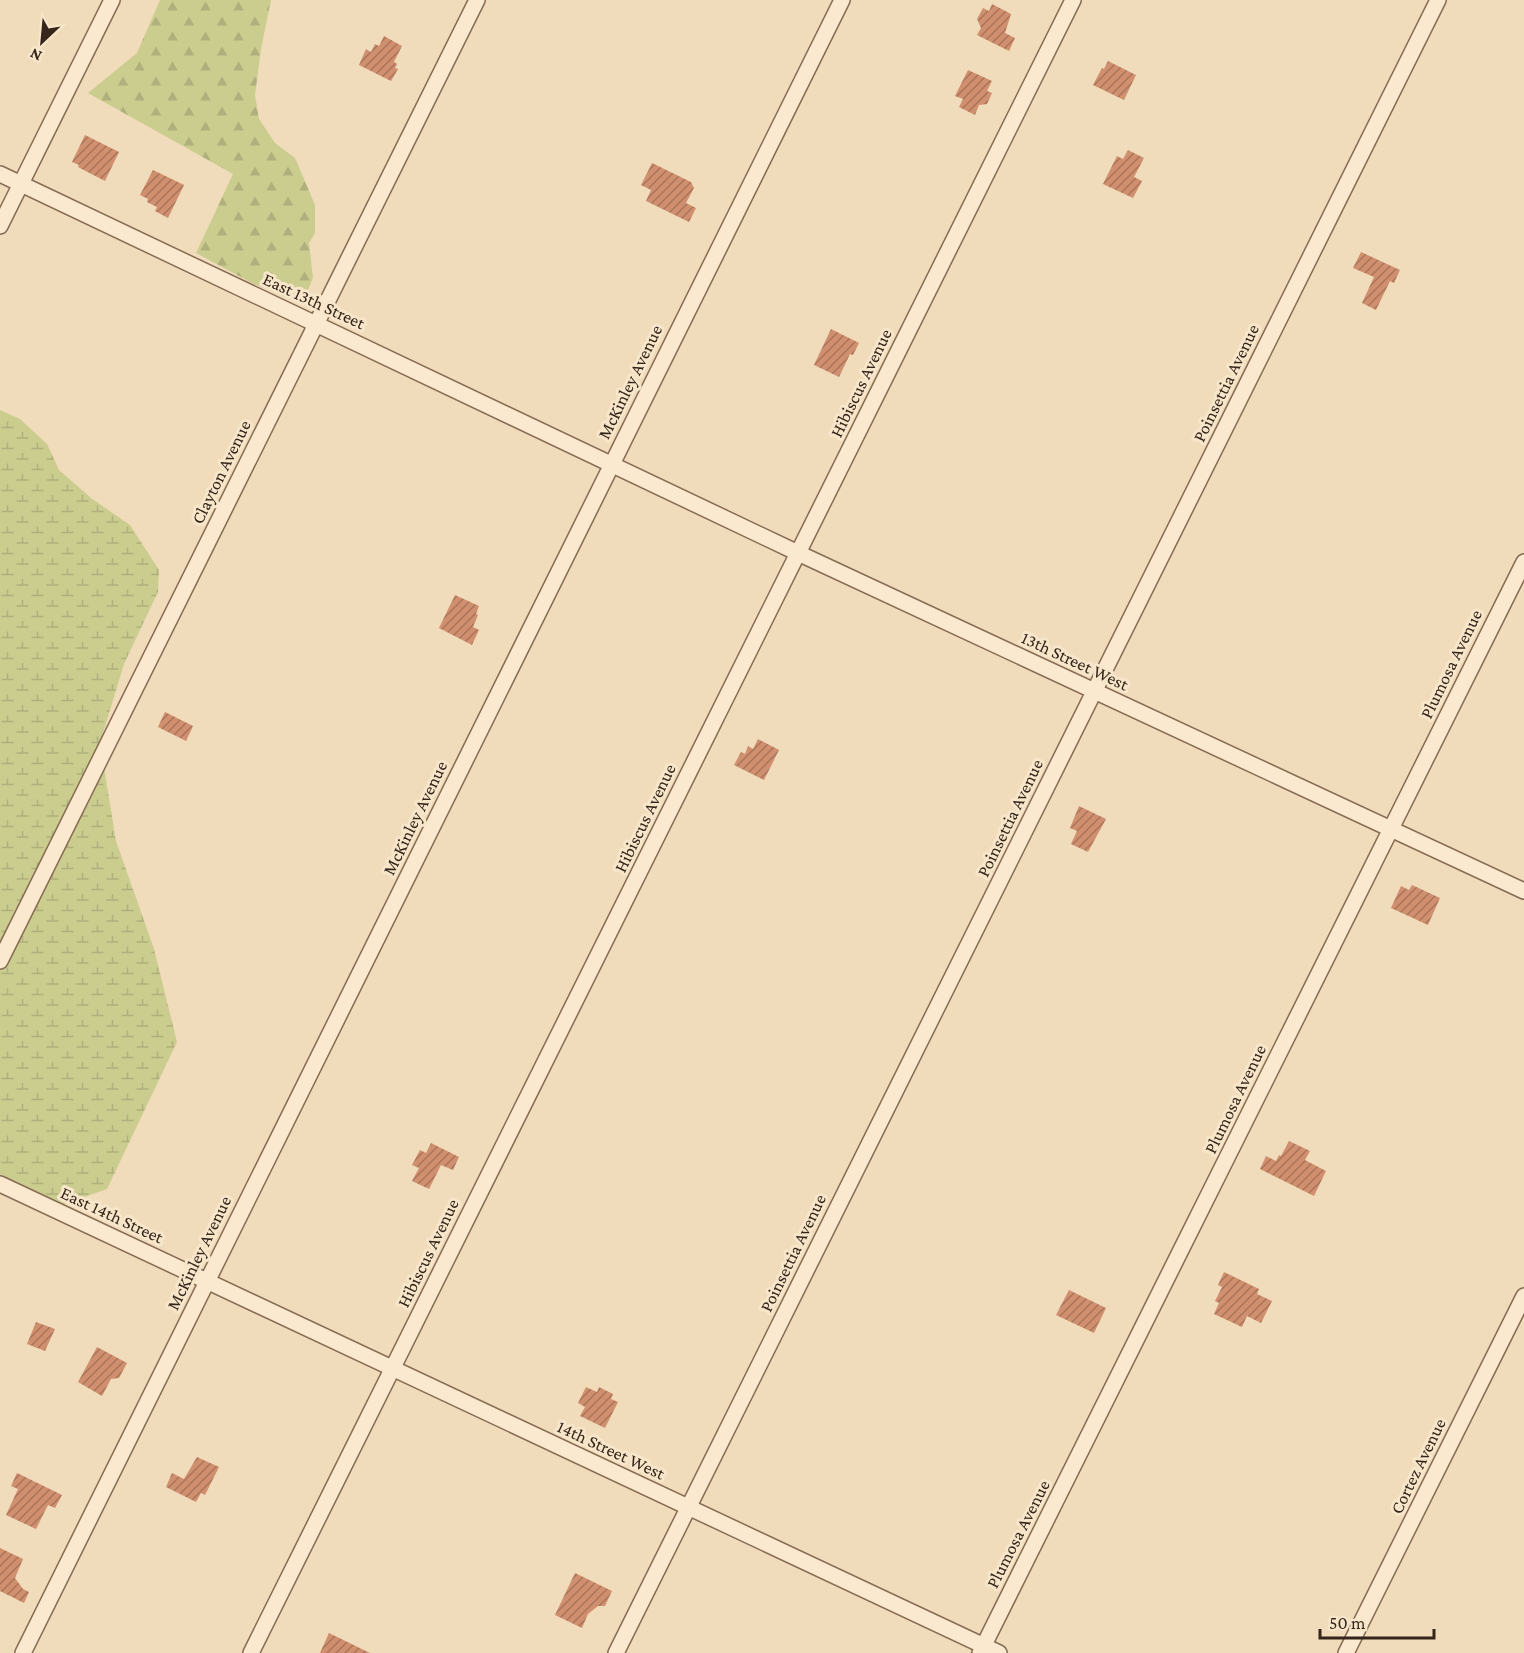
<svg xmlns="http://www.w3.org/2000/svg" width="1524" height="1653" font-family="'Crimson Pro',serif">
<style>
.forest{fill:url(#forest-firs)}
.wetland{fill:url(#wetland-marsh)}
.building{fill:url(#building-hatch)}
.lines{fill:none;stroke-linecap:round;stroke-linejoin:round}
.street-casing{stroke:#876b54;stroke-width:18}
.street{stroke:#fae9ce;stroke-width:15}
.labels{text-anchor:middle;stroke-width:6;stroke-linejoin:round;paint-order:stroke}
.street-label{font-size:18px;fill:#35251a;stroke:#f7e6ca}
</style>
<defs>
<pattern id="forest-firs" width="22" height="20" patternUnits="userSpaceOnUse" patternTransform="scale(1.5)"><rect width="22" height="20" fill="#cbcd8f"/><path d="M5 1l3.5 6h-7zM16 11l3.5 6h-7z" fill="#afb07b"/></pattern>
<pattern id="wetland-marsh" width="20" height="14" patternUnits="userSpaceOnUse" patternTransform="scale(1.5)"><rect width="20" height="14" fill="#cbcd8f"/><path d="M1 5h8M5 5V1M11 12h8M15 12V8" fill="none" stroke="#afb07b"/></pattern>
<pattern id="building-hatch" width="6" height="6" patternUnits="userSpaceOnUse" patternTransform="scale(1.5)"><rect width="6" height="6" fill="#d08f6e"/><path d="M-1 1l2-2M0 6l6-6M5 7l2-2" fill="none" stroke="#aa755a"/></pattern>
</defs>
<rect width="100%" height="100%" fill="#f0dbba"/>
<path class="forest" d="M160,0H271L261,49L255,95L259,119L275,143L295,158L315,205V233L309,243L313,278L302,304L252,283L196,253L233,174L88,93L137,53Z"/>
<path class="wetland" d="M0,410L20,419L47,444L59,470L91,498L130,525L159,570L158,592L124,664L100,743L116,841L154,949L177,1042L107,1189L47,1210L0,1194Z"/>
<path class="building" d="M992,4L1011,14L1005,33L1015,38L1009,51L977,35L981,28L977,19L983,8L989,11Z
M384,36L402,46L394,62L397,64L395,68L398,69L391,81L359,65L366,49L371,52L375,44L379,46Z
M1108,61L1136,75L1124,100L1093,85L1102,68L1104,69Z
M968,70L992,81L987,91L992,93L987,104L979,105L975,115L959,107L963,99L955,96Z
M85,135L119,152L105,181L78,167L79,165L72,162Z
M1128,150L1144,158L1134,177L1142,181L1133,198L1103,184L1117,156L1123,159Z
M652,163L691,182L694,188L686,203L696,208L689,222L646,201L651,190L641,185Z
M153,170L184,185L168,218L155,211L157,207L147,202L148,199L140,195Z
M1361,252L1400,270L1394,283L1390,281L1376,310L1362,303L1374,277L1353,268Z
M831,329L859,343L853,355L850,354L839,377L814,365Z
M455,595L479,606L476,614L478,615L473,627L479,630L472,645L439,628Z
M165,712L193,726L186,741L158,727Z
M758,739L779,750L764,780L734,765L741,752L745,754L748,746L753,749Z
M1079,806L1106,819L1088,852L1071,844L1077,831L1070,828Z
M1412,885L1440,898L1428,925L1391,908L1401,886L1409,890Z
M1289,1141L1310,1151L1305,1160L1326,1171L1314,1196L1260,1169L1266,1156L1276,1161L1279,1155L1281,1156Z
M431,1143L459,1157L453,1170L441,1165L429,1189L412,1181L419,1168L412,1165L420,1150L426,1153Z
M1224,1272L1259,1289L1257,1294L1272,1301L1261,1323L1247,1316L1242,1327L1214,1314L1219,1303L1215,1301L1222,1287L1218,1285Z
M1069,1290L1106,1308L1094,1333L1056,1315Z
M36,1322L55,1329L45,1351L27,1344Z
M97,1347L127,1363L119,1378L111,1379L102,1396L78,1382Z
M586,1387L597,1392L599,1387L613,1394L611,1399L618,1402L605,1428L580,1416L585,1407L578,1403Z
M197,1457L219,1467L205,1495L201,1493L196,1502L166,1487L172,1473L184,1479Z
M17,1473L62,1495L55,1508L48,1505L36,1529L6,1515L18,1489L11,1486Z
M0,1548L23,1559L15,1578L23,1589L29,1592L24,1603L0,1591Z
M575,1573L612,1591L605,1606H598L588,1614L582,1628L555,1615Z
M329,1633L370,1653H320Z"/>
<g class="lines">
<g class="street-casing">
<path id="street" d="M0,174L798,553L1524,891
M0,226L112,0
M0,961L477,0
M0,1184L999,1653
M23,1653L842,0
M251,1653L1073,0
M616,1653L1438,0
M980,1653L1524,562
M1346,1653L1524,1296"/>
</g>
<use href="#street" class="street"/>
</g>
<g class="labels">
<g class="street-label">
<text transform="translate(314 301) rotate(25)" y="6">East 13th Street</text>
<text transform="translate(630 382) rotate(-64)" y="6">McKinley Avenue</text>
<text transform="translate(861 383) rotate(-64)" y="6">Hibiscus Avenue</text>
<text transform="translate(1226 383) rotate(-64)" y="6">Poinsettia Avenue</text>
<text transform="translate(221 472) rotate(-64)" y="6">Clayton Avenue</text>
<text transform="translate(1075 661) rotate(25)" y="6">13th Street West</text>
<text transform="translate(1451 664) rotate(-64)" y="6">Plumosa Avenue</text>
<text transform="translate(415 818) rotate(-64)" y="6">McKinley Avenue</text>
<text transform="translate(645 818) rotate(-64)" y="6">Hibiscus Avenue</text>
<text transform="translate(1010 818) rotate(-64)" y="6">Poinsettia Avenue</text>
<text transform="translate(1235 1099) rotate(-64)" y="6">Plumosa Avenue</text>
<text transform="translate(112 1215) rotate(25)" y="6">East 14th Street</text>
<text transform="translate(199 1253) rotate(-64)" y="6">McKinley Avenue</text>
<text transform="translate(428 1253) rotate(-64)" y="6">Hibiscus Avenue</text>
<text transform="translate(793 1253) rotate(-64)" y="6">Poinsettia Avenue</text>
<text transform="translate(611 1450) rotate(25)" y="6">14th Street West</text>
<text transform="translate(1418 1466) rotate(-64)" y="6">Cortez Avenue</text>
<text transform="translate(1018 1534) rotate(-63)" y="6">Plumosa Avenue</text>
</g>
</g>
<g transform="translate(42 42) rotate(206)" stroke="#f7e6ca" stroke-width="4.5" paint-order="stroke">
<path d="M0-4.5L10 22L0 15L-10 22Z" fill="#35251a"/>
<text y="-9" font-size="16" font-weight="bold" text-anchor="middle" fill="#35251a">N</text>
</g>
<path d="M1320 1629v9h114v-9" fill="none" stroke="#35251a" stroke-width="3"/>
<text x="1329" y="1629" font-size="18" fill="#35251a" stroke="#f7e6ca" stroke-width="4.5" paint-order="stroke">50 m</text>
</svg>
